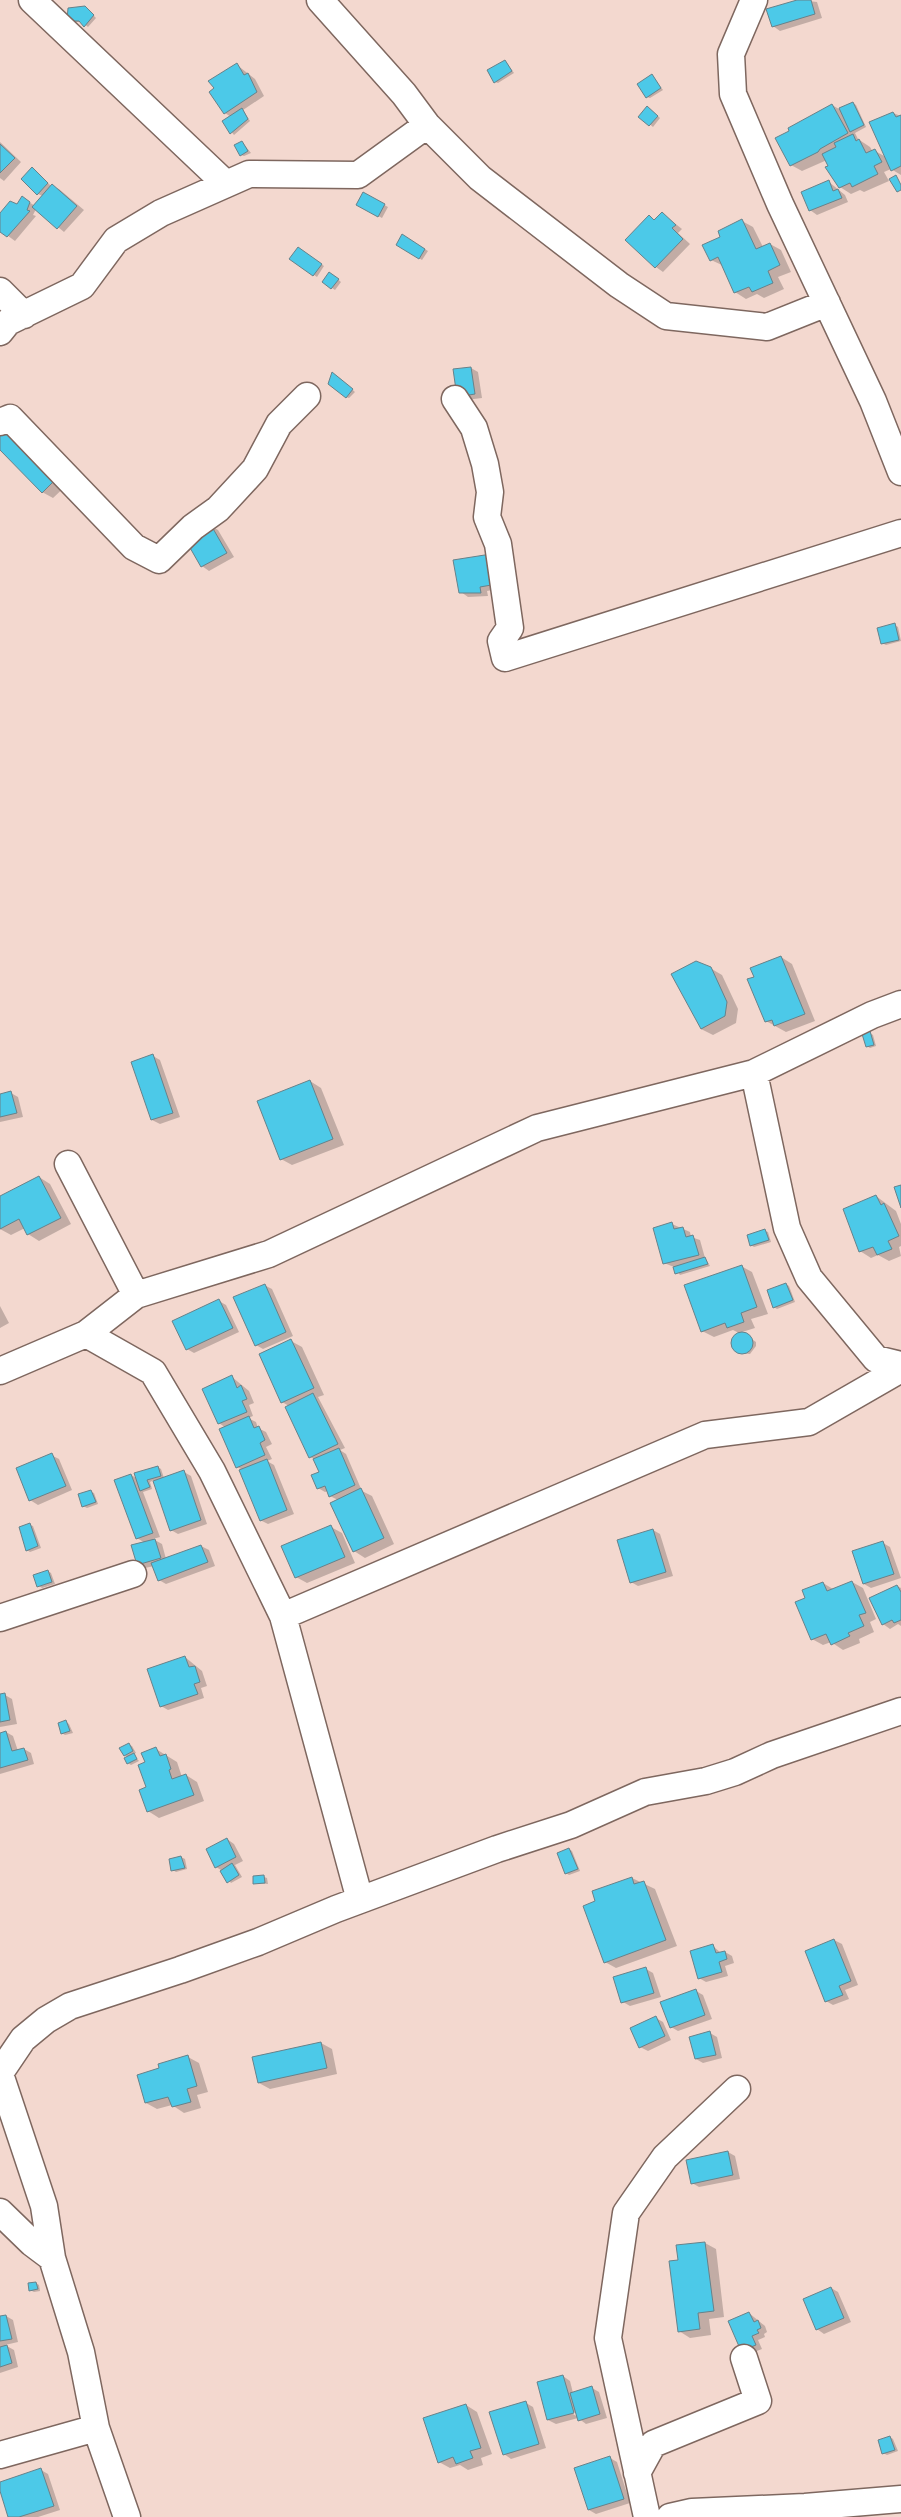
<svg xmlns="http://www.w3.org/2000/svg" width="901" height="2517" font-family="Lora,serif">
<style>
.shadow{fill:#0003;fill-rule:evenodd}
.building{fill:#4cc9e8;stroke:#67828a}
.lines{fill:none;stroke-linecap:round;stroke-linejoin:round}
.minor-casing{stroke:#7e675f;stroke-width:29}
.minor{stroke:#fff;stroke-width:26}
</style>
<rect width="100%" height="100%" fill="#f3d8cf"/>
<path class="shadow" d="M801,0L817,2L822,18L780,31L773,26Z
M88,10L96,18L88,27L82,22H71Z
M505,61L514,73L498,83L495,82Z
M237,65L255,79L264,96L243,110L250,121L234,135L223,121L231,117L225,113Z
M652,76L663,90L650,98L647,97Z
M853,103L856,105L866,127L855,133L858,139L870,147L873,152L875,151L886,157L893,113L901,116V175L891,169L884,172L889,181L864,192L860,190L851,194L840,187L827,160L802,171L791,165L832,105L839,109Z
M651,110L660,118L653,127L640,116Z
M0,142L21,162L4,181L0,178Z
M242,142L251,153L244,156L241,155Z
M36,171L51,186L59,189L84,210L64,232L36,209L33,215L36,216L15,241L0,230V215L29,202L35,206L43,196L38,194Z
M829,182L845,195L848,202L817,215L810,210Z
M364,194L388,207L382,218L358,205Z
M662,213L682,229L678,233L690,244L663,272L656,267L649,217L656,221Z
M742,221L753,227L763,247L770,244L781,250L791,272L778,277L784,289L764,298L757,294L746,299L735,292L724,266L711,260L722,237Z
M403,236L428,251L422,260L398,245Z
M301,251L324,266L317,277L291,259Z
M333,275L341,282L335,290L323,282Z
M471,368L478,372L482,398L466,400Z
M336,375L355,392L349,398L346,397Z
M0,448L69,483L53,498L42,492Z
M211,526L218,530L234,557L209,571L202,566Z
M491,555L504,588L487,591L488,596L468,597L461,592Z
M895,625L898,627L901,641L886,645L882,643Z
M781,957L792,964L815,1021L786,1032L766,1021L755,977Z
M710,968L722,975L738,1009L736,1023L713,1035L701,1029Z
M870,1033L873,1035L876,1046L870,1048L867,1046Z
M153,1056L160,1060L180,1117L160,1124L152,1120Z
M310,1081L321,1088L344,1145L292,1165L281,1159Z
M11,1093L18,1097L23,1117L0,1122V1095Z
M39,1177L50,1184L71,1224L39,1241L28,1234L25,1228L11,1235L0,1229V1197Z
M876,1196L896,1211L901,1224V1246L899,1247L901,1256L889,1261L878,1255L871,1258L860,1251Z
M672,1224L690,1232L691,1237L700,1240L705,1258L710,1266L680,1275L674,1267L664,1263Z
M765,1231L768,1232L771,1242L754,1247L751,1245Z
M741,1266L752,1272L768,1314L751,1319L755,1328L742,1332L756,1342V1346L750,1354L740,1353L733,1347L732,1342L739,1333L733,1330L714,1337L702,1331Z
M786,1284L789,1286L795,1302L777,1309L774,1307Z
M264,1285L272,1289L293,1336L263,1349L256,1345Z
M219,1301L226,1305L239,1332L194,1353L187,1349Z
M0,1306L9,1323L0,1328Z
M291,1341L302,1347L324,1395L318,1397L345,1448L340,1450L346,1454L362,1491L372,1496L394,1544L365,1558L354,1551L338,1500L330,1496L328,1491L325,1492L318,1488L320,1473L314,1459L310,1457L289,1406L282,1402Z
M232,1377L249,1391L254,1403L249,1405L253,1416L248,1418L256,1422L258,1428L266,1432L272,1444L266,1447L272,1459L267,1461L274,1465L294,1514L268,1524L260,1520L243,1470L237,1467L226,1428L219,1423Z
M51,1455L59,1459L72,1490L38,1505L30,1500Z
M158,1467L161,1469L164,1478L184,1472L191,1476L207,1524L178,1534L171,1530L154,1480L150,1482L152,1489L143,1492L160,1537L153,1539L162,1544L166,1559L201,1546L209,1550L215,1566L166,1584L159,1580L154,1566L145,1568L138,1564L145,1543L137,1538L131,1475L138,1479Z
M91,1492L94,1493L98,1504L87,1508L83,1506Z
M30,1525L33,1526L41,1548L30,1552L27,1550Z
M331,1527L342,1533L355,1563L307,1583L296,1577Z
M653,1530L660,1534L673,1576L638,1586L631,1582Z
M883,1543L890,1547L901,1578L871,1588L864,1584Z
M48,1571L51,1573L55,1584L42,1588L39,1586Z
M852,1582L863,1588L876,1619L870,1622L874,1632L859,1639L860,1643L843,1650L831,1642L823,1645L812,1639L823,1583L833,1589Z
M897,1586L901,1588V1626L898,1624L890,1629L883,1624Z
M185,1657L202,1671L207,1686L201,1688L204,1698L168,1710L161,1706Z
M0,1695H5L12,1699L17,1724L0,1727Z
M66,1722L69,1724L73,1733L65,1735L62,1733Z
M6,1732L13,1736L18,1751L24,1749L31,1753L34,1764L0,1774V1734Z
M129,1745L132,1746L136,1753L133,1754L139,1761L131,1765L128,1763V1757L125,1755Z
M156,1749L177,1762L182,1777L186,1775L197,1782L204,1801L159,1818L148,1811L147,1763Z
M227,1839L234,1844L243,1861L235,1865L242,1877L231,1883L221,1870L216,1867Z
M569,1849L572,1851L580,1871L569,1875L566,1873Z
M181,1857L185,1859L187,1869L176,1872L173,1870Z
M264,1877L267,1878L268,1884L255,1883Z
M632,1878L655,1889L677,1946L616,1968L605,1962L597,1902Z
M834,1940L842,1944L858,1985L845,1990L849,1999L833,2005L826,2001Z
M713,1946L721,1953L725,1952L732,1956L734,1963L725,1966L728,1976L706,1982L699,1978Z
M646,1969L653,1973L661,1997L630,2006L623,2002Z
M696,1991L703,1995L712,2019L678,2031L671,2027Z
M656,2018L663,2022L671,2040L648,2051L640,2047Z
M710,2033L717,2037L722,2058L703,2063L696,2059Z
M321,2043L332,2049L337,2074L270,2089L259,2083Z
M188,2057L199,2063L208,2092L197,2095L201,2108L184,2113L172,2105L157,2109L146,2103L160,2069Z
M728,2152L735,2156L740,2179L699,2187L692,2183Z
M705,2243L716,2249L724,2317L709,2319L711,2335L690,2338L679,2331V2261Z
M36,2283L39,2285L40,2291L34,2292L30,2290Z
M831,2288L838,2292L851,2322L824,2334L817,2329Z
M749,2313L765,2326L767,2332L764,2334L765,2337L758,2340L762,2349L749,2354Z
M6,2316L13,2320L18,2342L5,2345L14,2350L18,2367L0,2373V2317Z
M563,2376L570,2381L573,2393L592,2388L599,2392L607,2418L586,2424L578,2418L556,2424L548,2420ZM569,2409L578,2414V2417L568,2411Z
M526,2403L533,2407L546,2448L511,2459L504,2454Z
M466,2405L477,2412L492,2454L481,2458L483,2465L468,2470L460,2465L450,2468L439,2462Z
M890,2437L893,2439L898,2451L887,2455L883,2453Z
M610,2458L617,2462L630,2503L596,2514L589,2510Z
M41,2470L48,2474L60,2510L38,2517H10L0,2484Z"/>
<path class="building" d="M797,0H811L815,14L772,27L766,9Z
M85,6L94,15L84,27L79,21H67L68,8Z
M505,60L512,71L494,83L487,70Z
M237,63L244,75L248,73L257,92L224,114L209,92L214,88L208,81Z
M652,74L661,88L646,98L637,84Z
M853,102L864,125L850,132L839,108Z
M832,104L848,133L820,149L818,152L790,166L775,138L789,131L788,128Z
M647,106L658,116L649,126L638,117Z
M242,108L248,119L230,134L222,121Z
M893,112L896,117L901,115V166L891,171L869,122Z
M853,134L856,141L859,139L866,153L875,149L882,162L874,166L878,174L852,187L850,183L839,188L825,167L828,166L822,154L836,147L834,143Z
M242,141L248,151L240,156L234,145Z
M0,144L15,158L0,173Z
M32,167L48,183L37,195L21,179Z
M896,175L901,185V190L897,192L889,179Z
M829,180L833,191L838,189L842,198L809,211L801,192Z
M52,184L77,206L57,229L32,207Z
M363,192L385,204L378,217L356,205Z
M22,196L30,202L27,210L30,211L7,237L0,232V213L10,201L17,204Z
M662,212L676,225L672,228L683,239L655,268L625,240L649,215L654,220Z
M742,219L756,249L770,243L780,265L768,271L773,283L752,292L749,287L734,293L718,257L710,261L702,245L720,237L718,231Z
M402,234L425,249L419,259L396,245Z
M298,247L322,264L313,276L289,259Z
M329,272L339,279L331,289L322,282Z
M471,367L475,394L457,397L453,369Z
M332,372L353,389L346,398L328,384Z
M0,427L59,476L42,493L0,450Z
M211,525L227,553L201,567L185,539Z
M491,554L497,584L480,587L481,593H459L453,560Z
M895,623L899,640L881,644L877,628Z
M781,956L805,1014L774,1026L772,1020L765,1022L747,979L754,977L750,968Z
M696,961L711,967L727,1002L725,1016L701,1029L671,974Z
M870,1031L874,1045L866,1047L862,1034Z
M153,1054L173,1113L151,1120L131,1062Z
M310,1080L333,1139L280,1160L257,1101Z
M11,1091L17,1113L0,1117V1094Z
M39,1176L61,1218L27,1235L19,1219L0,1229V1196Z
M901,1185V1208L894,1187Z
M876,1195L881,1205L884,1203L899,1236L888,1241L892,1249L877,1255L873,1247L859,1252L843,1209Z
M672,1222L674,1229L683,1227L686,1237L693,1235L699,1255L663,1264L653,1228Z
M765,1229L769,1240L750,1246L747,1235Z
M705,1257L708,1264L675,1274L673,1267Z
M742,1265L757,1307L741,1313L744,1322L727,1328L725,1323L701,1332L684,1285Z
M786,1283L793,1300L773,1308L767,1290Z
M265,1284L286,1332L255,1346L233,1297Z
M219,1299L233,1328L186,1350L172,1321Z
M731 1343a11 11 0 1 1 22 0a11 11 0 1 1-22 0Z
M291,1339L314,1388L281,1403L259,1354Z
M232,1375L237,1388L241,1385L247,1399L242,1401L247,1412L218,1424L202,1389Z
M313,1393L338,1444L309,1458L285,1407Z
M249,1416L254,1428L259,1426L265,1440L260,1443L265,1455L236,1468L219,1429Z
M339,1448L355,1485L329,1497L325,1486L317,1489L311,1475L319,1472L313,1459Z
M52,1453L66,1486L29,1501L16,1468Z
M267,1459L287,1510L260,1521L239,1470Z
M158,1466L161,1476L147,1480L150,1487L140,1491L134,1473Z
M184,1470L201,1520L170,1531L153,1481Z
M131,1474L153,1533L136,1539L114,1480Z
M361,1488L384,1538L353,1552L330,1503Z
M91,1490L96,1502L82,1507L78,1494Z
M30,1523L38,1546L26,1551L19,1527Z
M331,1525L345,1557L295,1578L281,1546Z
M653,1529L666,1572L630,1583L617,1540Z
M155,1539L161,1558L137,1565L131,1545Z
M883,1541L894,1574L863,1584L852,1551Z
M201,1545L208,1562L158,1581L151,1563Z
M48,1570L52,1582L37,1587L33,1575Z
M852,1581L866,1613L859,1615L864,1626L848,1633L850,1636L831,1645L826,1634L811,1640L795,1602L805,1598L802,1590L823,1582L827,1591Z
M897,1585L901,1592V1620L894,1623L892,1620L882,1625L869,1598Z
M185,1656L189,1667L195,1666L200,1682L194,1684L198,1694L160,1707L147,1669Z
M5,1693L10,1720L0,1722V1694Z
M66,1720L70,1731L61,1734L58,1723Z
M6,1731L12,1751L24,1748L28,1760L0,1768V1733Z
M129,1743L133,1751L124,1756L119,1748Z
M156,1747L160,1756L166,1754L171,1769L169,1770L172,1779L186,1774L194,1795L147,1812L139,1790L146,1787L138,1765L145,1762L141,1753Z
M134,1753L137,1759L127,1764L124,1758Z
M227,1838L236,1857L215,1868L206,1849Z
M569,1848L578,1869L565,1874L557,1853Z
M181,1856L185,1868L171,1871L169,1859Z
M232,1863L239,1875L227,1883L220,1871Z
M264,1875L265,1883L253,1884V1876Z
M632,1877L634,1884L644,1881L666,1940L604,1963L583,1906L595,1901L592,1891Z
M834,1939L851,1981L839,1986L843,1995L825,2002L805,1951Z
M713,1944L716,1953L725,1951L727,1959L719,1962L722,1972L698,1979L690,1951Z
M646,1967L654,1993L621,2003L613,1977Z
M696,1989L705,2015L670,2028L660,2002Z
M656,2016L665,2036L639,2048L630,2028Z
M710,2031L716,2055L695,2059L689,2037Z
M321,2042L327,2068L258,2083L252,2057Z
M188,2055L197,2086L187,2089L191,2102L172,2107L168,2097L145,2103L137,2075L159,2068L158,2064Z
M728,2151L733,2175L691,2184L686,2160Z
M705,2242L714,2311L698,2313L700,2329L678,2332L669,2261L678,2260L676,2245Z
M36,2282L38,2289L29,2291L28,2283Z
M831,2287L844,2318L816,2330L803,2299Z
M749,2312L754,2322L758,2320L761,2328L757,2330L759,2333L752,2336L756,2345L741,2351L728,2321Z
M6,2315L12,2339L0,2341V2316Z
M7,2345L12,2363L0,2367V2347Z
M563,2375L574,2413L547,2420L537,2382Z
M592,2386L600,2414L578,2421L570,2393Z
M526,2401L539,2444L503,2455L489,2412Z
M466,2404L481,2448L470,2451L473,2458L456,2464L453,2457L438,2463L423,2418Z
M890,2436L895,2450L882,2454L878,2440Z
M610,2456L624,2499L588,2510L574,2468Z
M41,2468L54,2506L19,2517H8L0,2491V2482Z"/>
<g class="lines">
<g class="minor-casing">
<path id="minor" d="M32,0L226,184
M320,0L404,94L427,125L480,178L619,285L666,316L767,327L827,303
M754,0L731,54L733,94L780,204L873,401L901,472
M0,291L24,315
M0,332L8,322L82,286L116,240L161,213L249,174L358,175L427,125
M455,399L474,428L485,464L490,492L487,517L498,544L510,628L501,641L505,658L901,533
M0,422L10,418L134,547L159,560L193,527L218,509L255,469L279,424L307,396
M901,1004L872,1015L754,1073L787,1228L809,1278L876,1359L901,1365
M68,1164L136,1295
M86,1334L136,1295L269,1254L537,1128L754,1073
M0,1371L86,1334L153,1372L212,1471L283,1616
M0,1618L133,1574
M360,1900L283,1616L705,1435L809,1422L901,1369
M0,2073L23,2039L46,2020L70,2006L180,1970L258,1942L336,1909L497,1849L571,1825L645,1792L706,1781L735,1772L772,1755L901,1711
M0,2074L44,2206L52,2258L81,2352L96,2428L127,2517
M0,2212L32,2243L52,2258
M0,2455L96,2428
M637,2473L653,2444L758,2401L744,2358
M647,2517L608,2338L626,2213L665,2157L737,2089
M670,2517L692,2512L805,2507L901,2499"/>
</g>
<use href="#minor" class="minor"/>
</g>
</svg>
